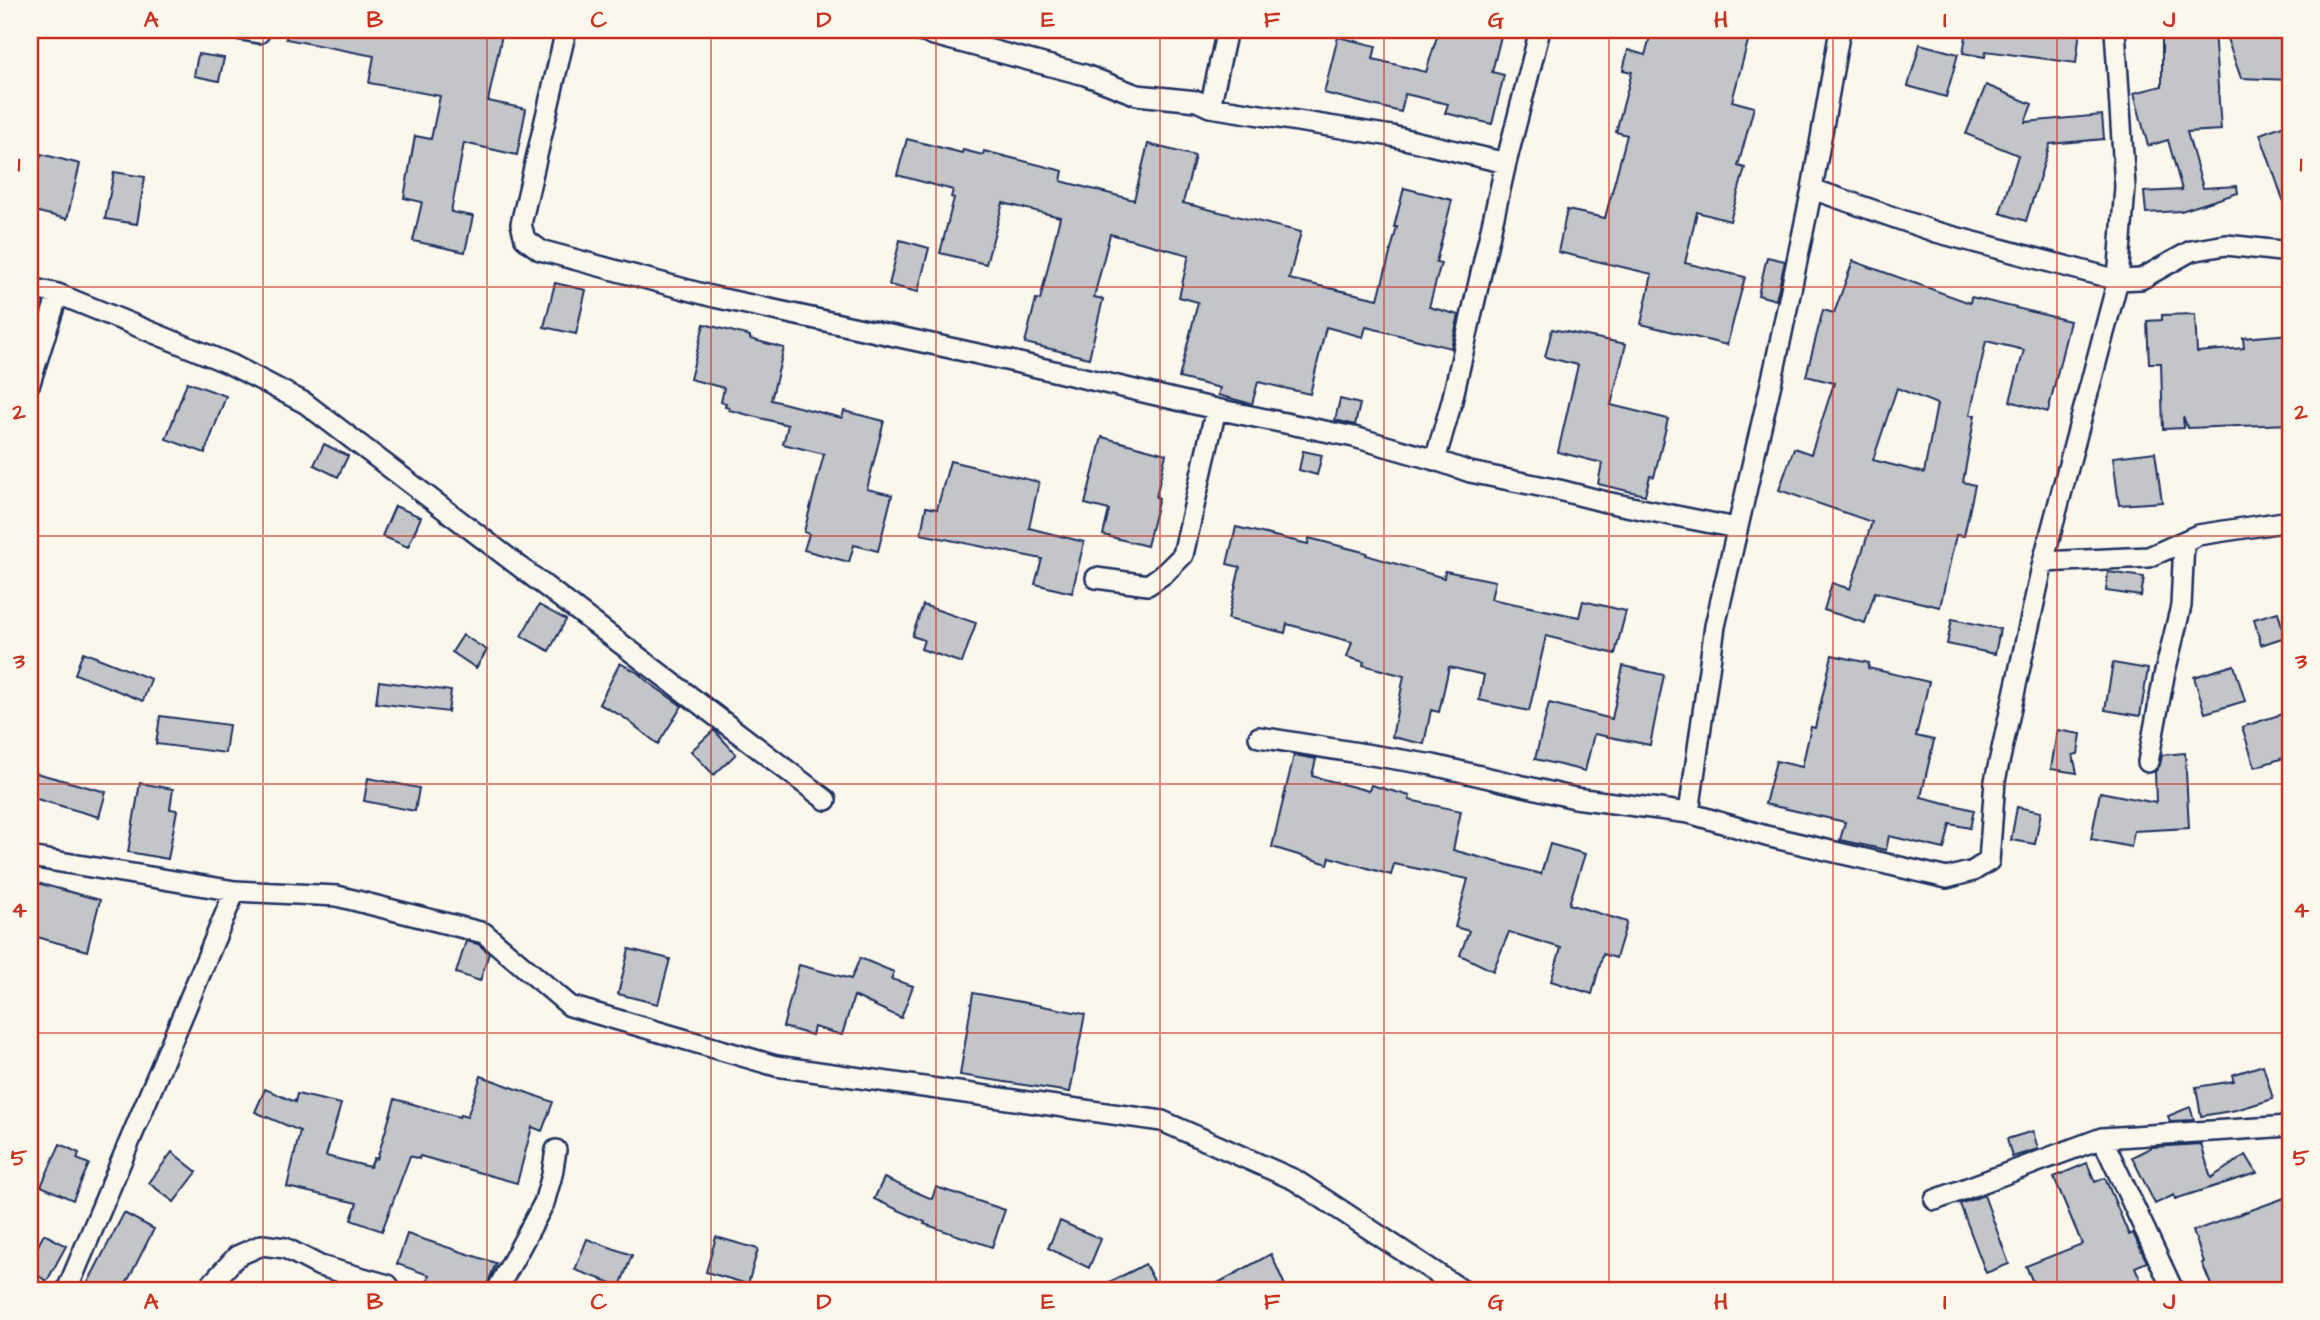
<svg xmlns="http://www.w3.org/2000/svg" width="2320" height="1320" font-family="'Architects Daughter',sans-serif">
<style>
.building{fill:#c3c5c9;stroke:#1b2f5e;stroke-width:2;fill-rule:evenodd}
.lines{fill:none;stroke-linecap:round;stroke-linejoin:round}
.street-casing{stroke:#1b2f5e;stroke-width:24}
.street{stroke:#fbf7ec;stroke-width:19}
.grid{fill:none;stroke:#c8321e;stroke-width:2;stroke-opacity:0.55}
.neatline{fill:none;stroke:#c8321e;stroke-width:2.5}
.grid-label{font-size:23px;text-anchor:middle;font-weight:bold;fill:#c8321e}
</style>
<rect width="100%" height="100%" fill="#fbf7ec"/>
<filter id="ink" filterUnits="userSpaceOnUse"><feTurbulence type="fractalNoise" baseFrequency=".0143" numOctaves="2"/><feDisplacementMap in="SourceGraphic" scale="14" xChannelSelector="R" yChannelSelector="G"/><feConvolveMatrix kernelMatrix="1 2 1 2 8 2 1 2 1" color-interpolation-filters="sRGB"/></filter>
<g filter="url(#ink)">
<path class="building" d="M287,30H503L488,101L526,109L517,155L464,143L451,212L473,216L465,252L413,241L422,202L404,198L415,136L431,139L440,96L369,83L374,56L286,39Z
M1439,30H1477L1501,36L1492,72L1504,75L1492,124L1445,113L1448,104L1405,94L1401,112L1324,93L1338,37L1376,46L1373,59L1426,72Z
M1652,30H1751L1732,101L1754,107L1738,166L1745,168L1730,221L1697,212L1685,263L1745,277L1727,345L1641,324L1652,274L1558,252L1567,210L1605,218L1627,135L1616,132L1632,72L1623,70L1628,50L1645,55Z
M1967,30H2080L2076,63L1986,51L1985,57L1963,53Z
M2162,30H2214L2221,130L2187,132L2203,188L2237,186L2238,193L2181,211L2146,213L2144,192L2182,190L2168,140L2148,146L2134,93L2162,86Z
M2225,33L2290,35V80L2241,78Z
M1920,44L1958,54L1946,97L1908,86Z
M198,54L224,58L219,81L194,76Z
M1986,85L2032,104L2025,122L2102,115L2104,139L2050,144L2026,221L2000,213L2018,155L1966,134Z
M2290,123V211H2287L2260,134Z
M907,139L962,153L963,150L983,155L984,151L1063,171L1061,181L1134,200L1148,144L1195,156L1183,203L1301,232L1289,279L1378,299L1397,227H1394L1404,188L1452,200L1436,262L1441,263L1429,307L1459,315L1451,348L1366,327L1363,337L1326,327L1310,394L1258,382L1252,404L1218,395L1220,388L1179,378L1198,302L1179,297L1189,255L1110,234L1094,297L1103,299L1089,358L1025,343L1036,299L1040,300L1060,217L1003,203L986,264L940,253L954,198L951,197L953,190L897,175Z
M41,154L80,164L67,219L30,210V200Z
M114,172L145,177L137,224L105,219Z
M900,240L929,248L918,292L889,285Z
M1767,257L1785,261L1776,300L1758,295Z
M1853,261L1970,303L1971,297L2070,321L2048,412L2010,401L2024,350L1986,341L1970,415H1975L1963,482L1975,485L1964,536L1956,535L1940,607L1875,592L1865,623L1824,610L1832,583L1850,589L1872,522L1779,490L1794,448L1811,454L1834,383L1806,376L1823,310L1834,313ZM1897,388L1937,404L1924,473L1873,460Z
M555,283L586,290L576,334L544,327Z
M2195,314L2197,352L2244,348L2243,338L2290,334V424L2188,428L2183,417L2184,428L2163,429L2161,363H2149L2147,321L2162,320V315Z
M704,324L750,336V339L784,348L771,400L842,418L844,411L884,421L867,489L892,495L878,551L854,545L849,562L804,550L809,534L804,532L824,454L783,444L788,425L729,410V408L725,407L726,403L721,402L724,388L690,379Z
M1552,329L1626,344L1611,405L1668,419L1654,477L1650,476L1645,495L1598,484L1602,463L1558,452L1578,365L1545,357Z
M187,382L226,396L205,453L166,439Z
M1340,399L1360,404L1355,425L1335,420Z
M1102,437L1166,454L1156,497L1159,498L1147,546L1103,535L1109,510L1085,504Z
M324,444L348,456L338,477L314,465Z
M1303,451L1322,455L1317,475L1299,470Z
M2155,452L2162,502L2119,505L2113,457Z
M950,461L1039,482L1029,528L1084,542L1072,593L1035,584L1042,559L921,534L926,507L937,509Z
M395,506L421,517L408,547L382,536Z
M1236,527L1308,544L1309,538L1367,553L1366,555L1444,578L1445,571L1495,581L1491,599L1579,617L1583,601L1626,611L1615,654L1546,636L1529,711L1479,700L1484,675L1449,667L1439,712L1431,710L1424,744L1392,737L1404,676L1363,665L1364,662L1347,657L1352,642L1287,624L1285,633L1228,619L1240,567L1227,564Z
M2108,572L2144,577L2141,596L2106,591Z
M539,605L566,620L549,651L521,636Z
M923,605L976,623L962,663L921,649L924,640L912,636Z
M2278,612L2285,637L2261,645L2254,619Z
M1952,619L2000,629L1995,654L1947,644Z
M463,635L487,650L476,668L452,652Z
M83,652L151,679L143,701L75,674Z
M1832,655L1869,663L1868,668L1929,682L1916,736L1934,740L1921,797L1974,810L1970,828L1950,824L1944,849L1889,836L1886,850L1840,840L1845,822L1765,804L1776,761L1802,767L1811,727L1815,728Z
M620,663L638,673L648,682L682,706L658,744L622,716L599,704Z
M2113,663L2148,669L2140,716L2105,710Z
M2234,665L2245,701L2205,713L2194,677Z
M1623,666L1664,675L1650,745L1594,734L1585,771L1535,759L1549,703L1612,719Z
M379,681L451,691L448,712L376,703Z
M2285,713L2290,730V756L2255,767L2242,727Z
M160,716L229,725L225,753L156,744Z
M714,730L736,754L714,775L691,751Z
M2057,730L2081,734L2078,754L2073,755L2077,773L2051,769Z
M2185,753L2189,828L2134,831L2131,847L2091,839L2100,792L2156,803L2155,772L2160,765L2162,755Z
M1294,755L1316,759L1312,776L1369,791L1371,785L1410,796L1409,800L1461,811L1453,850L1541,874L1550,844L1585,854L1569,904L1627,922L1616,958L1603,954L1592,994L1551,981L1561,948L1509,932L1493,971L1460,955L1469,931L1455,927L1468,879L1394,864L1391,875L1330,857L1328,864L1272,847Z
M36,773L106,792L99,817L30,797Z
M368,778L419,788L415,811L364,801Z
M140,783L173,789L170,809L177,810L168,859L128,852Z
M2017,807L2041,812L2035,844L2011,840Z
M30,881L100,900L87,951L30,935Z
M466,941L478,944L489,953L480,981L456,973Z
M629,949L670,959L658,1004L618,994Z
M860,958L894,972L891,979L913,986L901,1018L854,996L842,1035L814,1027L812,1035L783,1027L799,965L851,979Z
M973,993L1085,1014L1070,1092L960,1075Z
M2263,1065L2273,1099L2236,1110L2201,1116L2196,1087L2234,1081L2232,1075Z
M481,1076L553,1102L542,1131L532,1127L517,1183L420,1156L419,1159L410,1156L382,1231L351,1220L357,1203L287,1187L300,1131L255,1112L265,1089L295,1102L297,1094L341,1104L326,1156L370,1167L374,1158L377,1159L395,1099L459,1117L460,1115L467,1117Z
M2190,1107L2194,1120L2170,1121L2168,1116Z
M2033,1131L2038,1149L2012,1157L2007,1139Z
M60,1144L79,1153L77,1159L89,1164L73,1200L41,1186Z
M2201,1144L2211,1178L2246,1155L2257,1173L2175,1199L2174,1195L2155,1204L2132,1157L2152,1147Z
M172,1152L197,1172L174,1202L149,1183Z
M2087,1163L2095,1182L2105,1178L2129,1235L2133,1233L2147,1262L2135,1267L2145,1290H2036L2026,1266L2082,1244L2054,1177Z
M884,1178L932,1199L936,1187L1005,1210L992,1247L924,1224L925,1222L874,1199Z
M1984,1195L2009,1264L1986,1273L1960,1204Z
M2290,1196V1290H2213L2202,1263L2204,1262L2193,1231Z
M124,1213L154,1229L123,1290H84Z
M1060,1221L1101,1239L1089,1268L1048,1248Z
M44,1234L66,1246L47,1281L30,1271V1261Z
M407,1234L496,1263L485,1290H435L425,1287L429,1275L397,1264Z
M716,1237L758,1249L748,1284L706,1272Z
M587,1239L632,1255L620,1286L575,1270Z
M1271,1254L1287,1290H1205Z
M1145,1264L1159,1290H1093L1134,1270Z"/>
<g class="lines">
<g class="street-casing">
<path id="street" d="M242,30L259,33L260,30
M566,30L521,224L525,239L540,250L714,297L1015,362L1216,409L1354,437L1435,460L1470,472L1559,490L1606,502L1736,528
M915,30L1085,75L1137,95L1197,101L1210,107L1392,136L1506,163
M1210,107L1227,30
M1812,189L1936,232L2118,280L2141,279L2191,251L2226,245L2290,252
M30,288L58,294L230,364L305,403L826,800
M30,383L58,294
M1435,460L1452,401L1506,163L1540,30
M2043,562L2149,557L2198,535L2290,521
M1096,578L1148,585L1165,573L1183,555L1216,409
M1259,737L1433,765L1575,798L1689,813L1766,836L1947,878L1973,871L1989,861L1995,781L2043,562L2118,280L2125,187L2115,30
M2148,762L2164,676L2181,606L2184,542
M1689,813L1715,626L1775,366L1812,189L1840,30
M30,857L235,891L337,896L484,933L570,1006L776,1066L1162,1121L1295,1180L1462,1290
M2102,1138L2173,1290
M1935,1200L2102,1138L2290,1126
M67,1290L235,891
M206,1290L237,1256L262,1245L285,1248L320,1266L388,1285L391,1290
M497,1290L544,1203L552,1175L556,1150"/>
</g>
<use href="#street" class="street"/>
</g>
</g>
<path class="grid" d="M263,30V1290M487,30V1290M711,30V1290M936,30V1290M1160,30V1290M1384,30V1290M1609,30V1290M1833,30V1290M2057,30V1290M30,287H2290M30,536H2290M30,784H2290M30,1033H2290"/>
<rect width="2320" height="1320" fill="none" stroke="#fbf7ec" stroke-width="77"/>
<rect x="38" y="38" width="2244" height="1244" class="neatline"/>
<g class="grid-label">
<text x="151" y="27">A</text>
<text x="375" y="27">B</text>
<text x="599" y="27">C</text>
<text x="824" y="27">D</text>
<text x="1048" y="27">E</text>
<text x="1272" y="27">F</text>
<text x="1496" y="27">G</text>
<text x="1721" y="27">H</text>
<text x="1945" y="27">I</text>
<text x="2169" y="27">J</text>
<text x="19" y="171">1</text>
<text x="2301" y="171">1</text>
<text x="19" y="419">2</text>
<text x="2301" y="419">2</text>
<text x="19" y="668">3</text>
<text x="2301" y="668">3</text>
<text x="19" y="917">4</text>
<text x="2301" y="917">4</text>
<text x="19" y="1165">5</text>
<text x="2301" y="1165">5</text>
<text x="151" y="1309">A</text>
<text x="375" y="1309">B</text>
<text x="599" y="1309">C</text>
<text x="824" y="1309">D</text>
<text x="1048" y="1309">E</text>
<text x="1272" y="1309">F</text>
<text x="1496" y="1309">G</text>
<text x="1721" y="1309">H</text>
<text x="1945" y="1309">I</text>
<text x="2169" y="1309">J</text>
</g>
</svg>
